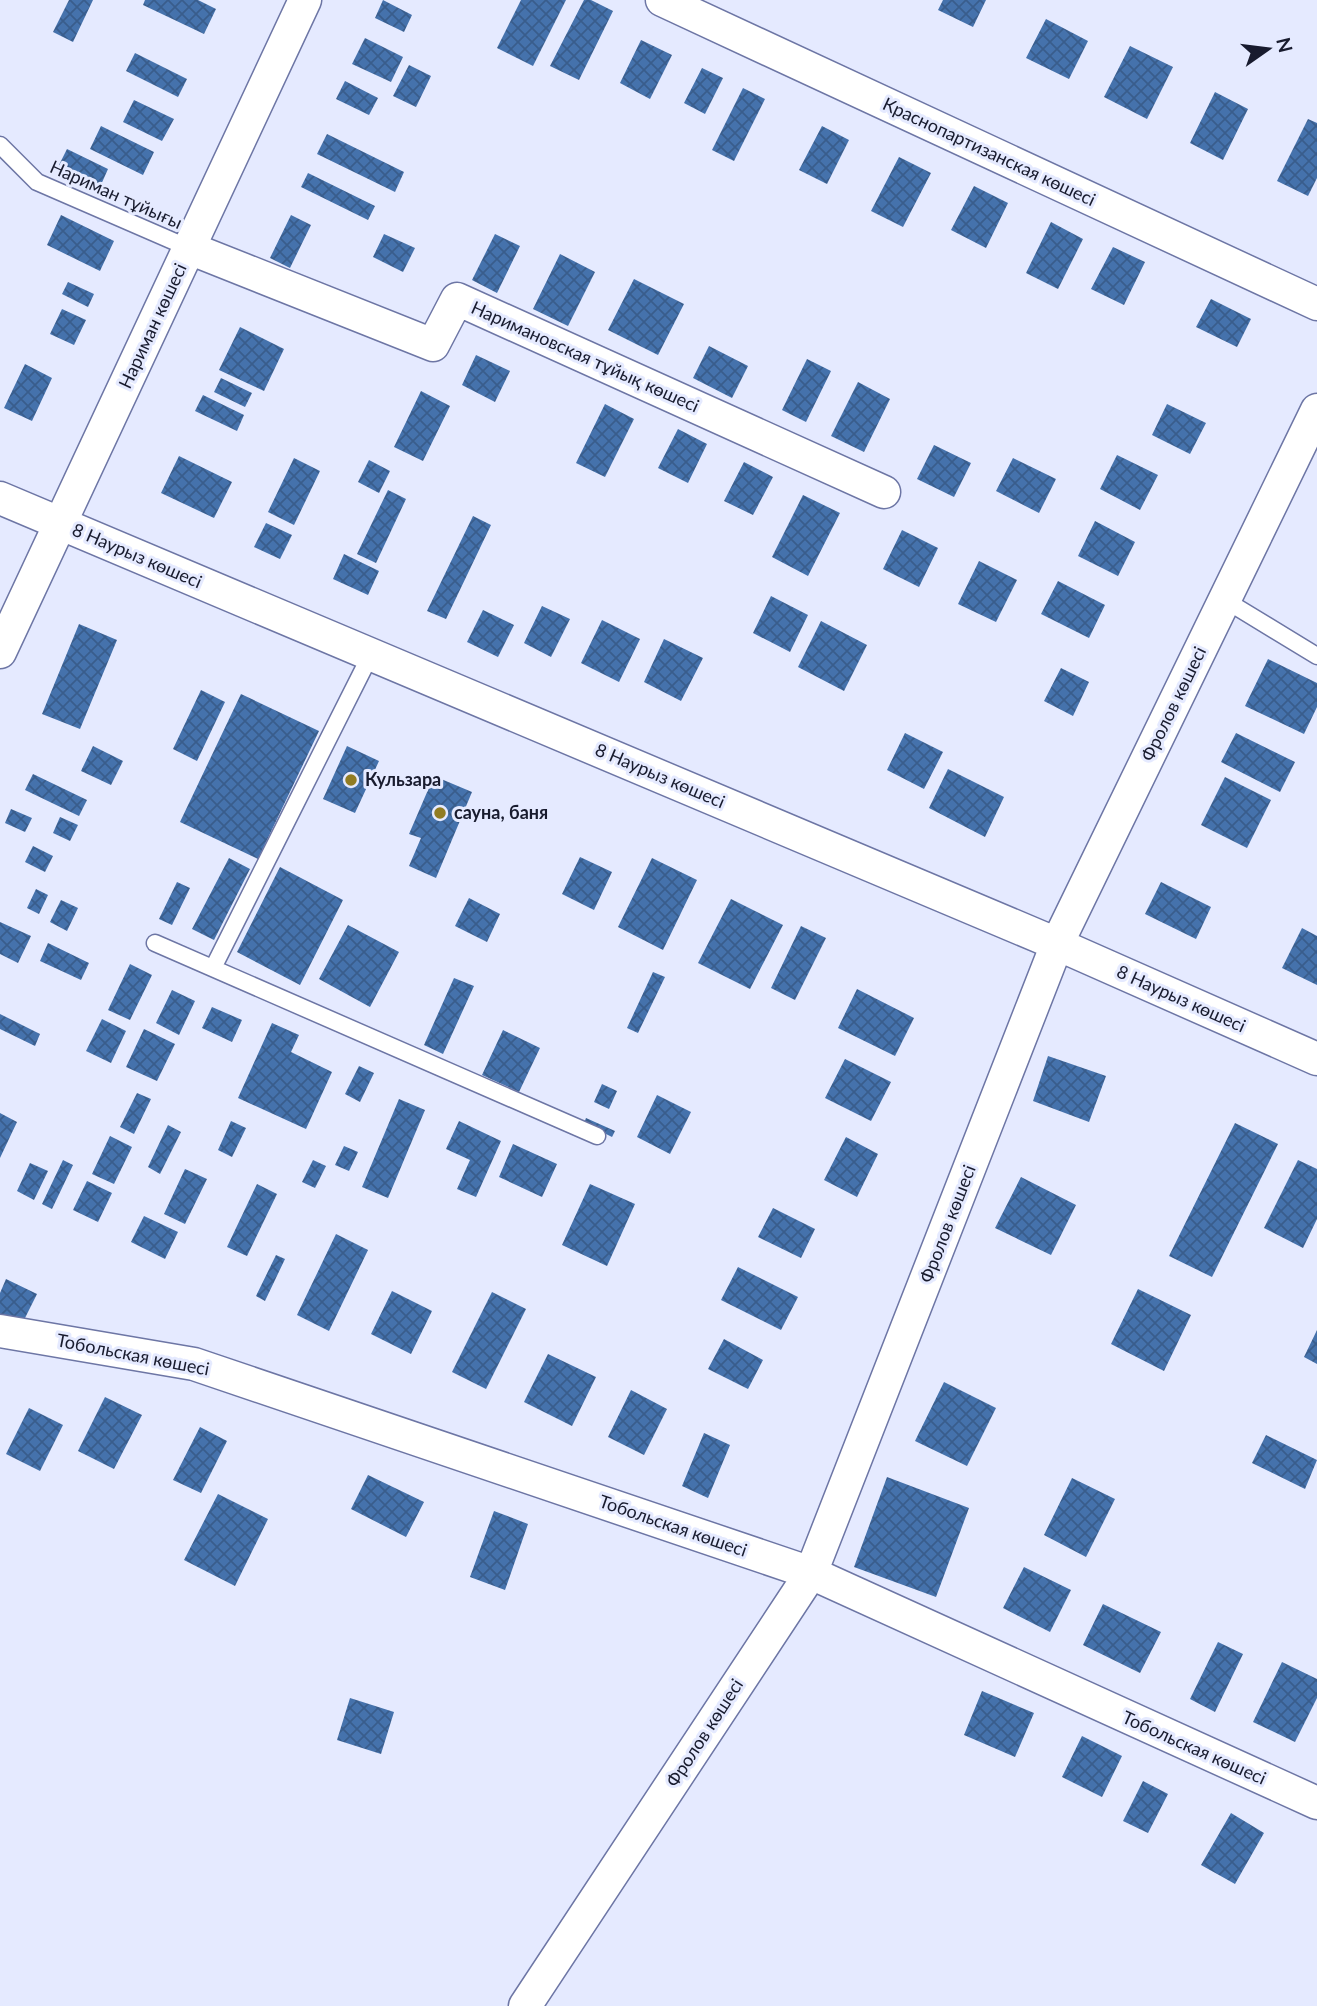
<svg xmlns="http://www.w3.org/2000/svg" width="1317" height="2006" font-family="Lato,sans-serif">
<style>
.building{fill:url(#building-cross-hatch)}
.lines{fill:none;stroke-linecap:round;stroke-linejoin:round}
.service-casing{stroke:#6d76a5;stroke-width:19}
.minor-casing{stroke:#6d76a5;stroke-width:35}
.service{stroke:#fff;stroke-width:16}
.minor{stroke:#fff;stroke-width:32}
.poi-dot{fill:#917c23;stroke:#e5eaff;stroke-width:2.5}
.labels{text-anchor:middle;stroke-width:6;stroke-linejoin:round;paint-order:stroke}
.street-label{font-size:18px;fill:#181b2e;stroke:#e5eaff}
.poi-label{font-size:18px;font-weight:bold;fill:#181b2e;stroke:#e5eaff;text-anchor:start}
</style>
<defs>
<pattern id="building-cross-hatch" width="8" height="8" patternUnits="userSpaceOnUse" patternTransform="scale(1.75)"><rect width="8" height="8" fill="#4572ac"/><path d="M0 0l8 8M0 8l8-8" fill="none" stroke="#395d8c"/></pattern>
</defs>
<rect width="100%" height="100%" fill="#e5eaff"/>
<path class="building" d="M69,0H93L73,42L53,32Z
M145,0H198L216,9L204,34L143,5Z
M383,0L412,15L404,32L375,18Z
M521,0H566L533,66L497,48Z
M584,0H591L613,11L579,80L550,66Z
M943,0H986L973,27L938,10Z
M1046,19L1088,41L1069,79L1026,58Z
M365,38L403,57L391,82L352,64Z
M641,40L672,55L650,99L620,83Z
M1130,46L1173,67L1147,119L1104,97Z
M135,53L187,79L178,97L126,71Z
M409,65L431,76L416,107L393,96Z
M702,68L723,78L705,114L684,103Z
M345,81L378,98L369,115L336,99Z
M743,88L765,99L734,161L712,150Z
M1215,92L1248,109L1223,160L1190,143Z
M134,100L174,119L162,141L123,122Z
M1308,119L1317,123V178L1308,196L1277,181Z
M101,126L154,152L143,175L90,149Z
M822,126L849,140L827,184L799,170Z
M327,134L404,172L395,192L317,154Z
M67,149L108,169L100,187L58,167Z
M899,157L931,173L903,227L871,211Z
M308,173L375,206L368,220L301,187Z
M974,186L1008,203L986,248L951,230Z
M61,215L114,241L100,271L47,245Z
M291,215L311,225L290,268L270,258Z
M1051,222L1083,239L1058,289L1026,273Z
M384,234L415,248L403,272L373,257Z
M495,234L520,246L497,293L472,280Z
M1113,247L1145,262L1124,305L1091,289Z
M560,254L595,272L568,326L533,309Z
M634,279L684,304L658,355L608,330Z
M68,282L94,294L88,307L62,294Z
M1211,299L1251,319L1237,347L1196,327Z
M62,309L86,320L74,345L50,334Z
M240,327L284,349L264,391L219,370Z
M709,346L748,366L732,398L693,378Z
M476,355L510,371L495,402L462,385Z
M807,359L831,371L806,422L782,410Z
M25,364L52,378L32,421L4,408Z
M221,378L252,393L245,407L214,392Z
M858,382L890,399L864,452L831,436Z
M421,391L450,406L423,461L394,447Z
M203,395L244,415L237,431L195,411Z
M605,404L634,419L605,477L576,463Z
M1167,404L1206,423L1190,454L1152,435Z
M678,429L707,444L688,483L658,468Z
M934,445L971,463L954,497L917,479Z
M1117,455L1158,475L1140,510L1100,489Z
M179,456L232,482L214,518L161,493Z
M294,458L320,471L294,525L268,512Z
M1013,458L1056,479L1039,513L996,491Z
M369,460L390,471L379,493L358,482Z
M744,462L773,477L753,515L724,501Z
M388,490L406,499L376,563L357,554Z
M803,495L840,513L808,576L772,557Z
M473,516L491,525L446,619L427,611Z
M1095,521L1135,542L1118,576L1078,556Z
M266,523L292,535L280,559L254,547Z
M902,530L938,548L919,587L883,569Z
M344,554L379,571L368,595L333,579Z
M979,561L1017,580L996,622L958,604Z
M1058,581L1105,605L1089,638L1041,614Z
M771,596L808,615L790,652L753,633Z
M542,606L570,619L551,657L524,643Z
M483,610L514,625L498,657L467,642Z
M602,620L640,639L619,682L581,663Z
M821,621L867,645L844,691L798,667Z
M79,624L117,640L80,729L42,714Z
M664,639L703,658L681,701L644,682Z
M1268,659L1317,683V707L1304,734L1245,706Z
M1061,668L1089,682L1073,716L1044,701Z
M201,690L225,702L197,761L173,749Z
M241,694L319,731L258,859L180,822Z
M905,733L943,752L924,789L887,770Z
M1236,733L1295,762L1280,792L1221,762Z
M93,746L123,761L111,785L81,771Z
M347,746L379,761L355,813L323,799Z
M948,769L1004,797L985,837L929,808Z
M33,774L87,800L79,816L25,790Z
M434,776L472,792L436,878L409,866L421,838L409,834Z
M1225,777L1271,800L1247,848L1201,825Z
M11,809L32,818L25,832L5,823Z
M60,817L78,825L70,841L53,833Z
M33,846L53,856L45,872L25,862Z
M580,857L612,872L594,910L562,894Z
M229,858L250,869L214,940L192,929Z
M652,858L697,880L663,950L618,927Z
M280,867L343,900L300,985L237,952Z
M177,882L190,888L172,925L159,919Z
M1161,882L1211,907L1196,939L1145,914Z
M36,889L48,895L39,914L27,908Z
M469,898L500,914L487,942L455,926Z
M731,899L783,925L750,989L698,963Z
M61,900L78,908L67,931L50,922Z
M0,922L31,936L18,963L0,954Z
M348,925L399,952L370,1007L319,979Z
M801,926L826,938L795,1000L771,988Z
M1302,928L1317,936V985L1282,968Z
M48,943L89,963L81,980L40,961Z
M130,964L152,975L130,1020L108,1010Z
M653,972L665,977L638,1033L627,1028Z
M454,978L474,986L443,1054L424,1045Z
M857,989L914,1018L895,1056L838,1028Z
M172,990L195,1001L179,1035L156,1023Z
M212,1007L242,1020L232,1042L202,1028Z
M0,1014L40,1034L35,1046L0,1029Z
M102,1019L126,1031L111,1063L86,1051Z
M272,1023L299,1035L291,1052L332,1072L306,1129L238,1098Z
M144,1029L175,1044L157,1081L126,1067Z
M503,1030L540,1048L519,1092L482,1075Z
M1048,1056L1106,1076L1089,1122L1033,1101Z
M845,1059L891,1082L871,1121L825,1098Z
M359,1066L374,1073L360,1102L345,1094Z
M602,1084L617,1091L609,1109L594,1102Z
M137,1093L151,1099L134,1134L120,1127Z
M657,1095L691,1112L670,1154L637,1137Z
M399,1099L425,1110L388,1198L362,1187Z
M0,1113L17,1122L0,1158Z
M586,1118L615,1131L612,1137L584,1123Z
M231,1121L246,1128L232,1157L218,1150Z
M459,1121L501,1141L476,1197L457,1189L470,1160L446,1149Z
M1235,1123L1278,1144L1212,1277L1169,1256Z
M168,1125L181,1132L160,1174L148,1167Z
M110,1136L132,1147L114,1184L92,1174Z
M846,1137L878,1154L857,1197L824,1180Z
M513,1144L557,1164L542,1197L499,1177Z
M344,1146L358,1152L349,1171L335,1165Z
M63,1160L73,1165L52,1209L42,1204Z
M313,1160L326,1166L315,1188L302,1182Z
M1298,1160L1317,1169V1219L1303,1248L1264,1228Z
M30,1163L48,1171L34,1200L17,1191Z
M185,1169L207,1179L185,1224L164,1214Z
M1021,1177L1076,1205L1051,1255L995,1228Z
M87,1181L112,1193L98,1222L73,1210Z
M257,1184L277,1194L247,1256L227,1247Z
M590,1184L635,1204L607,1266L562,1245Z
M773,1208L815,1229L801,1258L758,1237Z
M144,1216L178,1232L165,1259L131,1242Z
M336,1234L368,1250L329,1331L297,1315Z
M276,1255L285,1259L265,1301L256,1296Z
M738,1267L798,1297L781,1330L721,1300Z
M6,1279L37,1294L22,1324L0,1314V1293Z
M1138,1289L1191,1315L1164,1371L1111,1344Z
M392,1291L432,1311L411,1354L371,1334Z
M492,1292L526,1309L486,1389L452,1372Z
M1317,1330V1364L1304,1357Z
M724,1339L763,1360L748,1389L708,1369Z
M548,1354L596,1377L572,1426L524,1402Z
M944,1382L996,1408L967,1466L915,1441Z
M631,1390L667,1409L644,1455L608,1437Z
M105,1397L142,1415L114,1469L78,1451Z
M29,1408L63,1425L40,1471L6,1454Z
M200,1427L227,1441L201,1493L173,1480Z
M704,1433L730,1445L708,1498L682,1486Z
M1266,1435L1317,1460L1305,1489L1252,1463Z
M368,1475L424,1502L406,1537L351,1509Z
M887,1477L969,1508L936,1597L854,1567Z
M1072,1478L1115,1499L1086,1557L1044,1535Z
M218,1494L268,1519L235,1586L184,1560Z
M494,1511L528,1524L505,1590L470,1577Z
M1024,1567L1071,1590L1050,1632L1003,1608Z
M1103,1604L1161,1632L1140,1673L1083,1645Z
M1218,1642L1243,1654L1215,1712L1190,1699Z
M1282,1662L1317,1679V1698L1295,1742L1253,1722Z
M982,1691L1034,1713L1015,1757L964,1735Z
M350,1698L394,1712L381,1754L337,1740Z
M1082,1736L1122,1756L1102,1797L1062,1777Z
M1143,1781L1168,1794L1148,1833L1123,1821Z
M1231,1813L1264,1833L1235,1884L1201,1865Z"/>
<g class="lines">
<g class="service-casing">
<path id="service" d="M0,145L37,182L189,248
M1225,600L1317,656
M155,943L597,1136
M213,968L371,654"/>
</g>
<g class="minor-casing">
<path id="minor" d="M662,0L1317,304
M189,248L433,345L457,299L884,492
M0,498L1057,944L1317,1059
M0,652L305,0
M0,1331L194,1364L811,1573L1317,1803
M525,2006L811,1573L1057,944L1317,410"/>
</g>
<use href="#service" class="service"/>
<use href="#minor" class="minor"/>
</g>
<g class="poi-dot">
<circle cx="351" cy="780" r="7"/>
<circle cx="440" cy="813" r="7"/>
</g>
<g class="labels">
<g class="street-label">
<text transform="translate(989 152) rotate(25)" y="6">Краснопартизанская көшесі</text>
<text transform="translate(116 195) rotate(24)" y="6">Нариман тұйығы</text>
<text transform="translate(153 326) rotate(-65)" y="6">Нариман көшесі</text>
<text transform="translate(585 357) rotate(24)" y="6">Наримановская тұйық көшесі</text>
<text transform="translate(137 556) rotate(23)" y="6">8 Наурыз көшесі</text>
<text transform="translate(1174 704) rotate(-64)" y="6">Фролов көшесі</text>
<text transform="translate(660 776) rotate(23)" y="6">8 Наурыз көшесі</text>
<text transform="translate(1181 999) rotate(24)" y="6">8 Наурыз көшесі</text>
<text transform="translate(948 1224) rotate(-69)" y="6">Фролов көшесі</text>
<text transform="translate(133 1355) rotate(11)" y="6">Тобольская көшесі</text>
<text transform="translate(673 1526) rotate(19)" y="6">Тобольская көшесі</text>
<text transform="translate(705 1733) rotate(-57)" y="6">Фролов көшесі</text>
<text transform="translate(1194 1748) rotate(24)" y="6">Тобольская көшесі</text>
</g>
<g class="poi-label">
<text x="365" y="786">Кульзара</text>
<text x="454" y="819">сауна, баня</text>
</g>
</g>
<g transform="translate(1268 49) rotate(76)" stroke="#e5eaff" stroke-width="5" paint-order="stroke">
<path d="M0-5L12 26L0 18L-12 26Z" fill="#181b2e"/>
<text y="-10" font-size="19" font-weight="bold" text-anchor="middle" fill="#181b2e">N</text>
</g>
</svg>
